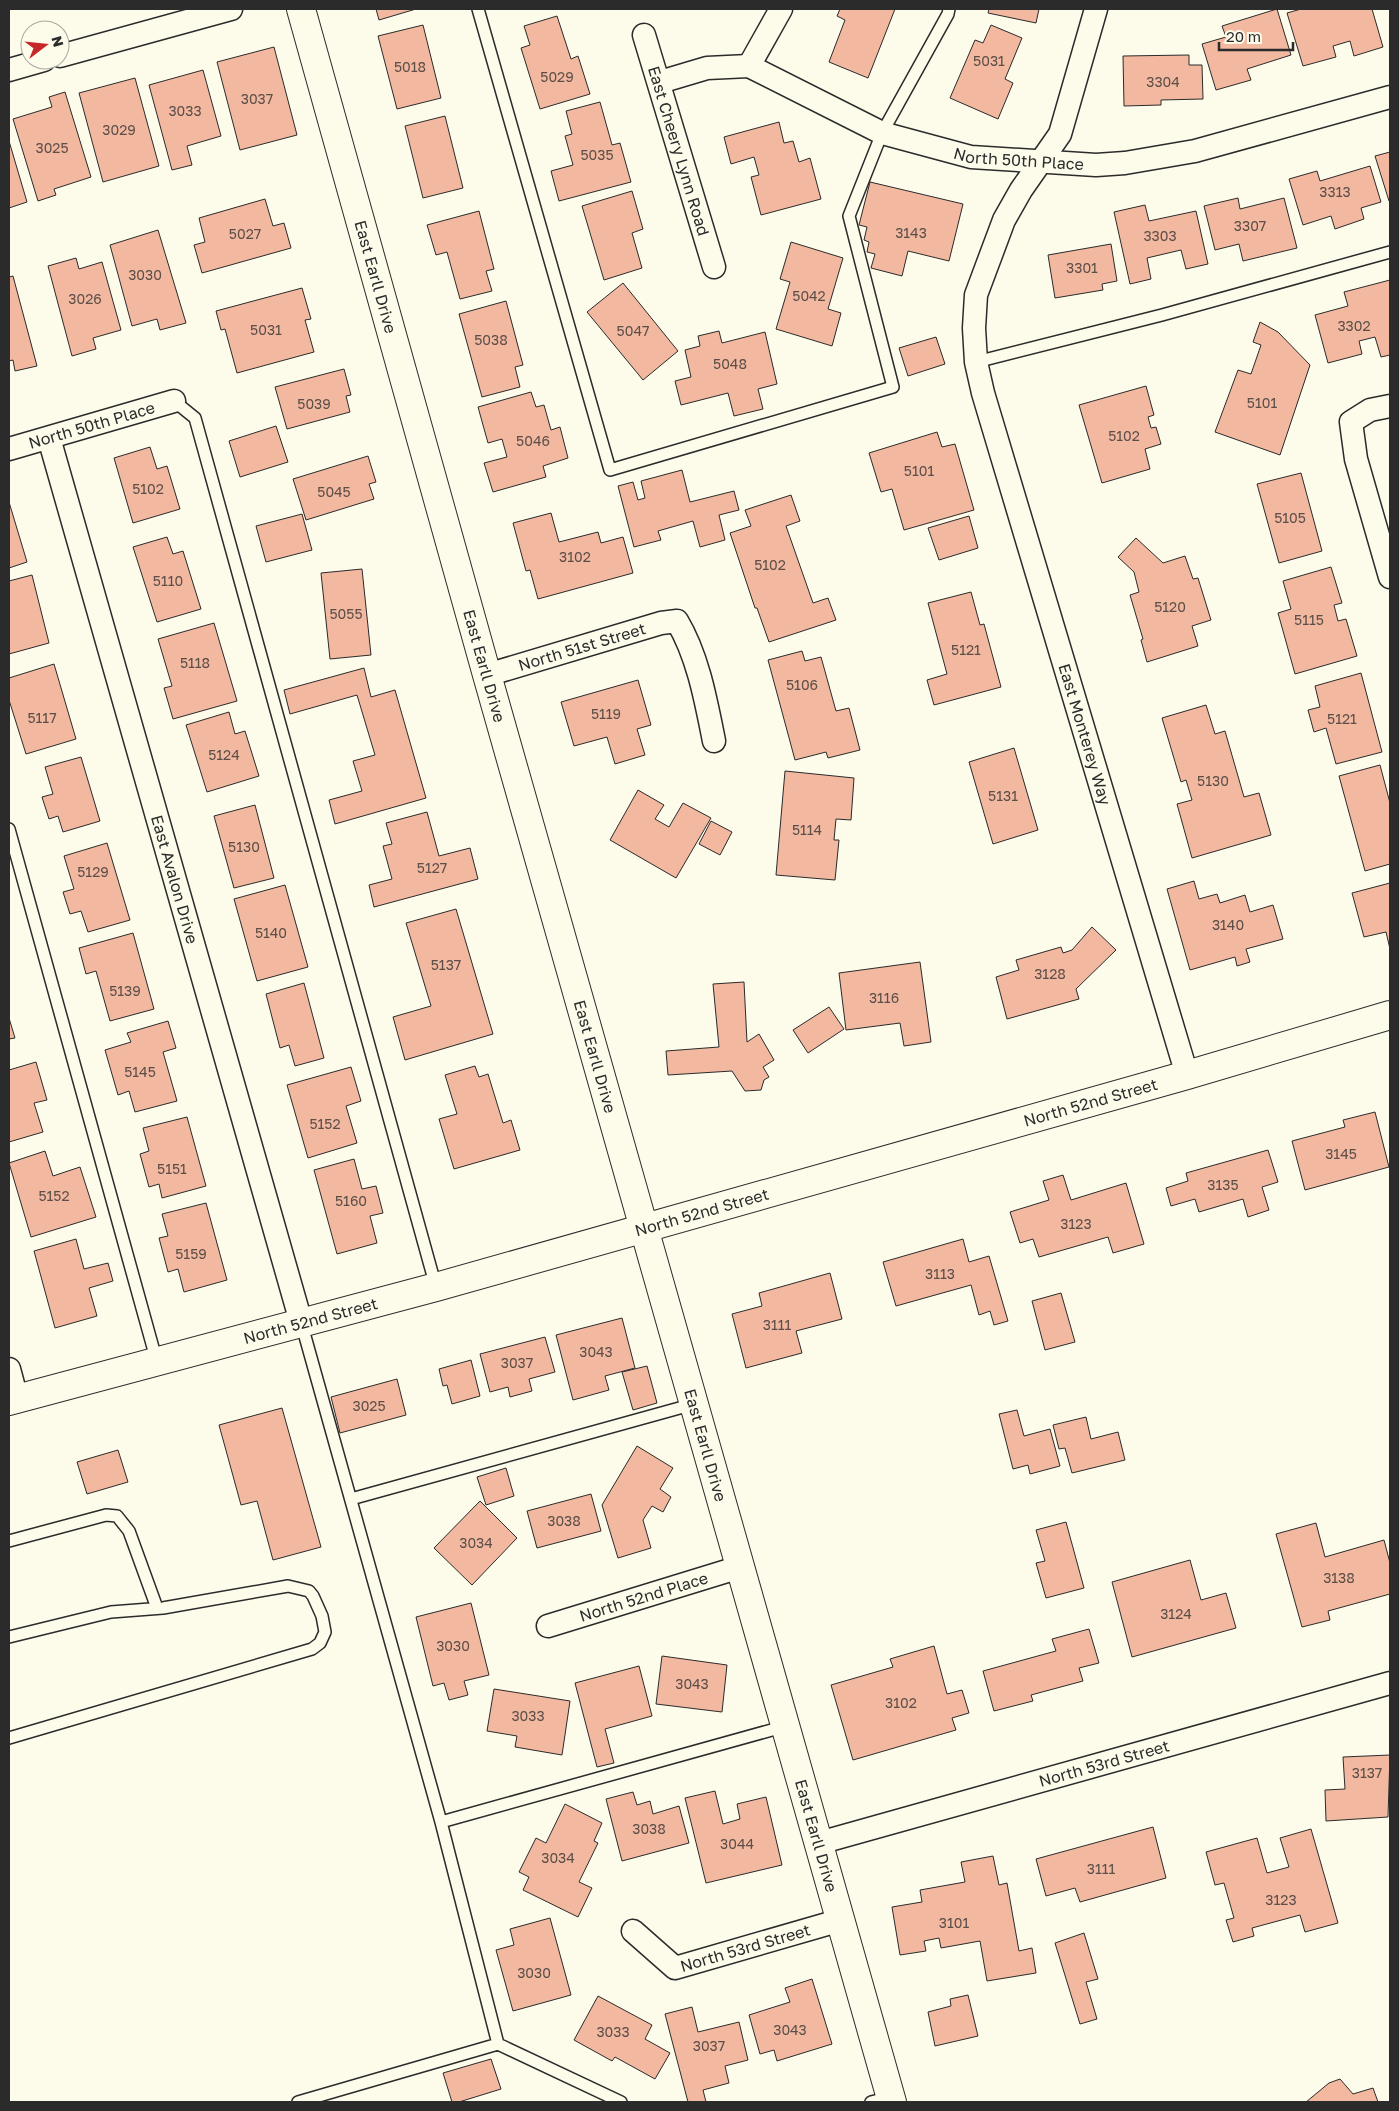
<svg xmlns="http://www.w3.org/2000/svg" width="1399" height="2111" font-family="'Golos Text',sans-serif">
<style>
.building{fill:#f2b8a0;stroke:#2b2b2b}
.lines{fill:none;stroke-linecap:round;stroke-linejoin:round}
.service-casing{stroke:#2b2b2b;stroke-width:14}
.minor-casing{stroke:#2b2b2b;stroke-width:25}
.tertiary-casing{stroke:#2b2b2b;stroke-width:30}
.service{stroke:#fdfbea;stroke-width:11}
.minor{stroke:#fdfbea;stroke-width:22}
.tertiary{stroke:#fdfbea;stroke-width:28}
.labels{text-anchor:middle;stroke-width:4;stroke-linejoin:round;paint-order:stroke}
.number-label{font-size:14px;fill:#5d4e48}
.street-label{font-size:16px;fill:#2b2b2b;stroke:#fdfbea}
</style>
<rect width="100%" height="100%" fill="#fdfbea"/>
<path class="building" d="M376,9H416L379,20Z
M840,9H895L868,78L829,62L845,20L837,16Z
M989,9H1039L1036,23L988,13Z
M1277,9L1291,55L1247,69L1251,80L1216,90L1202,44L1226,37L1222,26Z
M1301,9H1372L1383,47L1354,56L1350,41L1333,46L1336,57L1303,66L1287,13Z
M557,16L571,59L578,56L590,94L540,109L521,48L530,45L524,26Z
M423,25L441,98L397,109L378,36Z
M991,25L1022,38L1005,79L1013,83L998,119L950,98L975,40L983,43Z
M274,47L297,135L240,150L217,62Z
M1189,55V65H1202L1203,99L1161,100V105L1124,106L1123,56Z
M203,70L221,136L187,146L192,165L172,170L149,85Z
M135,78L159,166L103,182L79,93Z
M65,92L91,177L54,189L56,195L38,201L13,119L52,107L49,97Z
M600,102L612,145L620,143L631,182L559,201L551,171L573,165L565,136L572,134L566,111Z
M445,116L463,188L423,198L405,126Z
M779,122L784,143L793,141L799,162L810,158L821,199L761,215L751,177L759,175L754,157L731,164L724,137Z
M9,141L27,202L9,208Z
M1390,152V201H1389L1375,156Z
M1370,166L1381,202L1361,208L1364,219L1335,229L1331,216L1303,225L1289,179L1317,171L1320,181Z
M870,182L963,204L949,261L908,251L902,276L871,268L875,254L867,252L869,242L864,240L867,227L859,225Z
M632,191L643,229L632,233L642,268L604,280L582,206Z
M1238,198L1240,209L1284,198L1297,248L1243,261L1239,244L1215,250L1204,206Z
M265,199L273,226L284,223L291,248L202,273L194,245L205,242L199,218Z
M1145,205L1149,221L1196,211L1208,264L1186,269L1181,250L1147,258L1151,279L1130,284L1114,212Z
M479,211L494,269L486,271L492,291L460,299L447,252L436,255L427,225Z
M158,230L186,323L160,330L157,319L132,326L110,245Z
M791,242L843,258L828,309L841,313L832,346L776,329L790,282L780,279Z
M1111,244L1117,281L1102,284L1103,290L1055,298L1048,255Z
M76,258L79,269L102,262L121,330L93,338L96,349L72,356L48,266Z
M13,276L37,366L15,371L13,360L9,361V277Z
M1390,280V355L1381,357L1375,337L1359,341L1362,354L1328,363L1315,315L1348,306L1344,292Z
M623,283L678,351L643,380L587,312Z
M302,288L311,319L305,320L314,352L237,373L225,329L221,330L216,311Z
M506,301L523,365L515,367L520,387L482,397L459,314Z
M1260,322L1278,332L1310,365L1280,455L1215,432L1238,370L1251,374L1261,345L1253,342Z
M719,331L722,343L765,332L777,384L758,389L763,409L734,416L728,393L681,405L675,381L691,377L685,350L700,346L698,336Z
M936,337L945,364L908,376L899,348Z
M344,369L351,395L346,396L350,412L287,429L275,387Z
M1146,386L1154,415L1148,417L1151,428L1156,427L1161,444L1145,449L1150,469L1102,483L1079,405Z
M531,392L536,407L544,405L551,430L560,427L568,458L543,466L546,477L493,492L484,463L507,457L502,439L488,443L478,407Z
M276,426L288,462L240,477L229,441Z
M937,432L942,447L955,444L974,510L904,530L892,489L881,492L869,453Z
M150,447L157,469L167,466L180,509L133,523L114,458Z
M368,456L376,482L369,484L374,499L306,520L293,479Z
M682,470L690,502L734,491L739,510L719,515L725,540L700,547L693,521L658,531L661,540L634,547L618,486L633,482L638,500L645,498L641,481Z
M1301,473L1322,551L1279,563L1257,484Z
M791,495L800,521L786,526L813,603L828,598L836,620L769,642L757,608H755L730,533L751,526L745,510Z
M9,502L27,562L9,568Z
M551,513L559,542L598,532L601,543L623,537L633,573L538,599L530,570L526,571L513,523Z
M302,514L312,550L266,562L256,526Z
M969,516L978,548L939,560L928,528Z
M167,537L173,554L183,551L201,609L157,622L133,547Z
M1136,538L1163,563L1185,556L1193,579L1198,578L1211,620L1192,626L1198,646L1147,662L1141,640L1143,639L1130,595L1139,592L1134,572L1118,557Z
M1331,567L1342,603L1334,605L1338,621L1346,619L1357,656L1295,674L1278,613L1291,609L1283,581Z
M362,569L371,655L330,659L321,573Z
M32,575L49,643L9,654V581Z
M971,592L980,625L984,624L1001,687L934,705L927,680L947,674L928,603Z
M214,623L237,701L173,719L164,688L172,686L158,639Z
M802,651L805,661L821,657L836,711L849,708L860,750L828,758L826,752L795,760L768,660Z
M54,664L76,739L26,754L9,700V678Z
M364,668L371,697L395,690L426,798L335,824L329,800L362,791L353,761L375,755L357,695L290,714L284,690Z
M1361,673L1382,752L1336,764L1326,728L1314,732L1308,710L1320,707L1315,686Z
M638,680L651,725L637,729L645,755L615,764L607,737L574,746L561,702Z
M1206,705L1215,734L1225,731L1244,797L1259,793L1271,835L1192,858L1177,804L1192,800L1186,780L1181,782L1162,718Z
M229,712L235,734L245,731L259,776L207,792L186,725Z
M1014,748L1038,830L993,844L969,762Z
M81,757L100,821L63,832L58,816L49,819L42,797L53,794L45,767Z
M1380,765L1390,803V864L1365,871L1339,776Z
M785,771L854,778L851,820L836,819L834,840H839L835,880L776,875Z
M638,790L664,805L655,819L669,827L683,803L711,818L676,878L610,840Z
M255,805L274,878L234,888L214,816Z
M427,812L439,856L470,848L478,879L374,907L369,885L392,879L383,846L392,844L386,823Z
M711,821L732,832L720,855L699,844Z
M107,843L130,920L88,932L81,911L70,914L63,892L74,889L64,856Z
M1194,881L1199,899L1217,894L1220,903L1245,895L1250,912L1273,905L1283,939L1246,949L1250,962L1237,966L1235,957L1190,970L1167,889Z
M1390,883V949L1386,932L1364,937L1352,893Z
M285,885L308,967L257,981L234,899Z
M456,909L493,1034L405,1060L393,1017L431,1006L406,923Z
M1092,927L1116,950L1076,989L1079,999L1007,1019L996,977L1019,970L1016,960L1061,947L1063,953L1072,950Z
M133,933L154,1009L110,1021L96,971L86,974L79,948Z
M920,962L931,1042L904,1046L900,1023L846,1030L839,973Z
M744,982L747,1042L759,1034L774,1060L763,1067L769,1077L764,1080L761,1090L745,1091L732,1071L668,1075L666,1051L719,1047L713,984Z
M304,983L324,1058L295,1066L289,1045L280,1048L266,994Z
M829,1007L844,1029L808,1053L793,1030Z
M9,1018L15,1038L9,1039Z
M168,1021L176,1048L163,1052L177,1101L135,1112L129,1091L118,1095L105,1050L131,1042L127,1033Z
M36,1062L47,1100L34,1103L43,1132L9,1142V1070Z
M475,1066L479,1077L488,1074L503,1123L511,1120L520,1150L454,1169L439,1119L457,1114L445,1075Z
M351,1067L361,1101L346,1106L357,1143L308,1158L287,1085Z
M1375,1112L1389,1167L1305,1190L1292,1141L1345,1127L1343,1120Z
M187,1117L206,1186L162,1198L159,1184L149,1187L140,1154L149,1151L143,1128Z
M1268,1150L1278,1182L1262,1187L1269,1210L1248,1217L1243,1199L1199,1212L1195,1199L1171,1206L1166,1188L1188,1181L1186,1173Z
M45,1151L53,1176L80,1167L96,1217L31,1237L9,1163Z
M354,1159L362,1189L376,1186L383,1213L370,1216L377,1243L337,1254L314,1170Z
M1063,1175L1071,1200L1126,1183L1144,1244L1113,1253L1108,1237L1039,1257L1033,1239L1020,1243L1010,1212L1049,1200L1043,1181Z
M206,1203L227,1280L184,1292L178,1269L168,1272L159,1238L168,1236L162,1214Z
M76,1239L84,1269L108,1263L113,1281L89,1288L97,1316L55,1328L34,1251Z
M963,1239L969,1262L989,1256L1008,1321L994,1325L990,1311L979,1315L971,1285L896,1306L883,1262Z
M830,1273L842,1319L796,1331L802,1353L746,1368L732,1314L762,1306L759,1293Z
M1061,1293L1075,1342L1045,1350L1032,1301Z
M622,1318L635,1368L605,1376L609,1390L573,1400L556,1335Z
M545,1337L555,1372L529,1379L532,1391L510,1397L508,1387L490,1392L480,1354Z
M471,1360L480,1396L452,1404L447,1385L443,1386L439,1369Z
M647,1366L657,1403L633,1410L622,1372Z
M397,1379L406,1415L340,1433L331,1397Z
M282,1408L321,1547L273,1560L257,1501L241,1505L219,1425Z
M1017,1410L1024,1436L1050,1429L1060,1466L1030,1474L1028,1465L1013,1469L999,1414Z
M1086,1417L1091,1439L1118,1432L1125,1460L1072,1473L1065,1448L1059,1449L1053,1425Z
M637,1446L673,1468L660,1489L671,1497L663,1512L652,1506L643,1520L651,1548L618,1558L602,1505Z
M118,1450L128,1482L87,1494L77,1462Z
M506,1468L514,1496L486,1505L477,1477Z
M591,1494L601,1531L537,1548L527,1511Z
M480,1501L517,1538L472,1585L434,1548Z
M1066,1522L1084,1588L1046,1598L1036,1563L1045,1561L1036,1530Z
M1316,1523L1325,1557L1384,1540L1390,1563V1594L1328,1611L1330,1620L1302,1627L1276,1534Z
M1190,1560L1201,1600L1226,1593L1236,1628L1132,1657L1112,1582Z
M471,1603L489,1675L464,1681L468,1695L449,1700L444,1683L433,1686L416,1617Z
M1089,1629L1099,1663L1079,1668L1083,1681L1031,1695L1033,1701L994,1711L983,1671L1056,1651L1052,1639Z
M934,1646L947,1694L962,1690L969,1713L952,1718L956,1730L853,1760L831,1685L893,1667L890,1659Z
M662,1656L727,1665L722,1712L656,1704Z
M639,1666L652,1716L605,1729L614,1763L597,1767L575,1683Z
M494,1689L570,1701L562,1755L515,1747L517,1736L487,1731Z
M1390,1755L1388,1817L1326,1821L1325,1790L1345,1789L1343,1757Z
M715,1791L723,1824L740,1819L737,1804L766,1797L782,1865L706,1883L685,1798Z
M633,1792L637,1805L650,1801L653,1814L679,1806L689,1843L622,1861L606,1799Z
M565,1804L602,1823L594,1841L598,1843L579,1882L592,1888L578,1917L523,1890L529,1877L519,1872L536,1838L546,1843Z
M1153,1827L1166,1878L1080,1902L1075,1888L1046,1896L1036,1859Z
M1311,1829L1338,1923L1305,1932L1300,1915L1252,1928L1254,1936L1233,1942L1226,1920L1234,1918L1224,1883L1215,1885L1206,1852L1257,1838L1267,1873L1289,1867L1280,1838Z
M993,1856L999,1885L1007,1883L1019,1951L1032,1948L1036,1973L987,1981L980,1941L941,1948L939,1938L924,1941L926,1951L900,1955L892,1907L922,1902L920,1890L965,1882L961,1862Z
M550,1918L571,1995L513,2011L496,1950L514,1945L510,1929Z
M1084,1933L1098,1979L1086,1982L1097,2019L1080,2024L1055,1943Z
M812,1979L832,2044L777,2061L774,2050L760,2054L749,2015L790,2002L785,1988Z
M968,1995L978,2036L935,2046L928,2012L951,2006L950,1999Z
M598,1996L652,2025L645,2039L670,2053L655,2079L615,2057L612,2061L574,2040Z
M692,2007L698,2032L739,2022L748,2060L725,2066L729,2083L703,2090L706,2102H688L665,2014Z
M491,2059L501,2089L459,2102H452L443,2073Z
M1340,2079L1353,2094L1373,2088L1378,2102H1306L1329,2083Z"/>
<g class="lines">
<g class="service-casing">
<path id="service" d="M478,9L610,470L893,387L849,216L882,133L948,14L949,9
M976,362L1162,315L1390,252
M174,401L195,418L436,1287
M9,829L157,1362
M301,1322L441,1822L498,2044L621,2102
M351,1499L694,1404
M9,1541L106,1515L117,1516L129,1531L157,1608
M9,1637L111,1612L163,1608L288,1586L309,1591L313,1596L322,1616L325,1632L320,1643L312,1649L9,1738
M441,1822L786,1726
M298,2102L498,2044
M871,2102L891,2097"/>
</g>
<g class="minor-casing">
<g id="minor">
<path id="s1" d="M1096,9L1060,134L1021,190L1004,220L976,295L974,328L976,362L983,393L1187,1075"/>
<path id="s2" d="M644,35L714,267"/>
<path d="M60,56L231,9"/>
<path d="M749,66L781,9"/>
<path d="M9,70L44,60"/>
<path id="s3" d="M660,82L707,68L749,66L882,133L971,157L1096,165L1125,163L1195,151L1390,97"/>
<path d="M1390,406L1370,410L1351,422L1356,459L1390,577"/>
<path id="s4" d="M49,438L301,1322"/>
<path id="s5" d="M9,449L174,401"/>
<path id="s6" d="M487,675L661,623L677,621C698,656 706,701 714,741"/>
<path d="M9,1369L17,1399"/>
<path id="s7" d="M548,1626L740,1567"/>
<path id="s8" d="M819,1843L1390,1683"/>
<path id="s9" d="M633,1931L675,1968L841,1920"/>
</g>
</g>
<g class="tertiary-casing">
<g id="tertiary">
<path id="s10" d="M301,9L487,675L892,2102"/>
<path id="s11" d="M9,1401L436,1287L1187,1075L1390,1015"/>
</g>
</g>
<use href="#service" class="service"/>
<use href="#minor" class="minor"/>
<use href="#tertiary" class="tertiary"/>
</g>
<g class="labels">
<g class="number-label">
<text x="989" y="66">5031</text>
<text x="410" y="72">5018</text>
<text x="557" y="82">5029</text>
<text x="1163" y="87">3304</text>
<text x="257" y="104">3037</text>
<text x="185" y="116">3033</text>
<text x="119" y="135">3029</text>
<text x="52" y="153">3025</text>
<text x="597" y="160">5035</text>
<text x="1335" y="197">3313</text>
<text x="1250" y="231">3307</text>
<text x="911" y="238">3143</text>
<text x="245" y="239">5027</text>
<text x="1160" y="241">3303</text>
<text x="1082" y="273">3301</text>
<text x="145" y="280">3030</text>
<text x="809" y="301">5042</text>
<text x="85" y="304">3026</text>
<text x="1354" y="331">3302</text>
<text x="266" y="335">5031</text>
<text x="633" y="336">5047</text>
<text x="491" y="345">5038</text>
<text x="730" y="369">5048</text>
<text x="1262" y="408">5101</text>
<text x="314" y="409">5039</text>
<text x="1124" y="441">5102</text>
<text x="533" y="446">5046</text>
<text x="919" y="476">5101</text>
<text x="148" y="494">5102</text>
<text x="334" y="497">5045</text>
<text x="1290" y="523">5105</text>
<text x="575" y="562">3102</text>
<text x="770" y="570">5102</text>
<text x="168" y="586">5110</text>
<text x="1170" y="612">5120</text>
<text x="346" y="619">5055</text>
<text x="1309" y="625">5115</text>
<text x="966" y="655">5121</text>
<text x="195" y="668">5118</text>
<text x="802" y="690">5106</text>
<text x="606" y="719">5119</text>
<text x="42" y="723">5117</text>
<text x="1342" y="724">5121</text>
<text x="224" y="760">5124</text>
<text x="1213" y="786">5130</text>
<text x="1003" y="801">5131</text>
<text x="807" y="835">5114</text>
<text x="244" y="852">5130</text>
<text x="432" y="873">5127</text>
<text x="93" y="877">5129</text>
<text x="1228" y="930">3140</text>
<text x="271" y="938">5140</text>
<text x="446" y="970">5137</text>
<text x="1050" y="979">3128</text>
<text x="125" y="996">5139</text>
<text x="884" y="1003">3116</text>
<text x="140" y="1077">5145</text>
<text x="325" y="1129">5152</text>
<text x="1341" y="1159">3145</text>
<text x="172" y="1174">5151</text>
<text x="1223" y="1190">3135</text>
<text x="54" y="1201">5152</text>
<text x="351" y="1206">5160</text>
<text x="1076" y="1229">3123</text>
<text x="191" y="1259">5159</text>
<text x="940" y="1279">3113</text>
<text x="777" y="1330">3111</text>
<text x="596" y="1357">3043</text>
<text x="517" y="1368">3037</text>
<text x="369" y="1411">3025</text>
<text x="564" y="1526">3038</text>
<text x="476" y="1548">3034</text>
<text x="1339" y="1583">3138</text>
<text x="1176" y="1619">3124</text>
<text x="453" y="1651">3030</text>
<text x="692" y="1689">3043</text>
<text x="901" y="1708">3102</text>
<text x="528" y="1721">3033</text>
<text x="1367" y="1778">3137</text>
<text x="649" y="1834">3038</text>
<text x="737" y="1849">3044</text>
<text x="558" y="1863">3034</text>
<text x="1101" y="1874">3111</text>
<text x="1281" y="1905">3123</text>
<text x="954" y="1928">3101</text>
<text x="534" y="1978">3030</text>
<text x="790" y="2035">3043</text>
<text x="613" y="2037">3033</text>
<text x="709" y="2051">3037</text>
</g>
<g class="street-label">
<text dy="6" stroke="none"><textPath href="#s2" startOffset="121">East Cheery Lynn Road</textPath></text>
<text dy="6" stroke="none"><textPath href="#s3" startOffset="380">North 50th Place</textPath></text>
<text dy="6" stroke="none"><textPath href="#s10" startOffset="278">East Earll Drive</textPath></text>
<text dy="6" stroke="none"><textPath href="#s5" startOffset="86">North 50th Place</textPath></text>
<text dy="6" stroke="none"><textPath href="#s6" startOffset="99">North 51st Street</textPath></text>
<text dy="6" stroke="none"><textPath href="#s10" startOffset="682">East Earll Drive</textPath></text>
<text dy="6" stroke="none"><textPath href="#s1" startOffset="768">East Monterey Way</textPath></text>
<text dy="6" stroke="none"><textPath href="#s4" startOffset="459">East Avalon Drive</textPath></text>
<text dy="6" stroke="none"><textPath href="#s10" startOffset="1088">East Earll Drive</textPath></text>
<text dy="6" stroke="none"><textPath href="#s11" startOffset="1122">North 52nd Street</textPath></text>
<text dy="6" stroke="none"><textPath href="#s11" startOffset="718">North 52nd Street</textPath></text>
<text dy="6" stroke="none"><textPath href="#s11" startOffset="312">North 52nd Street</textPath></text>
<text dy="6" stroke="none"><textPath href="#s10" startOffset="1492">East Earll Drive</textPath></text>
<text dy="6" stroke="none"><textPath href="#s7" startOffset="100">North 52nd Place</textPath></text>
<text dy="6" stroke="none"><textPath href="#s8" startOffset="296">North 53rd Street</textPath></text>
<text dy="6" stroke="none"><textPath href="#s10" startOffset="1898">East Earll Drive</textPath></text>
<text dy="6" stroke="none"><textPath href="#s9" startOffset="129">North 53rd Street</textPath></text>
</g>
</g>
<rect width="1399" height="2111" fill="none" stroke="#2b2b2b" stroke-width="20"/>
<g transform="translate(45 45) rotate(74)"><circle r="24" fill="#fdfbea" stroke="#a9a89e"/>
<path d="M0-4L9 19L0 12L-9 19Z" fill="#c62828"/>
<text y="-8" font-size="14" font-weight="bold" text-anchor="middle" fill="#2b2b2b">N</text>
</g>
<path d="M1219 42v8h74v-8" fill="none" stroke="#2b2b2b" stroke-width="2.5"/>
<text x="1226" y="42" font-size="15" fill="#2b2b2b" stroke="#fdfbea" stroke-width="4" paint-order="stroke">20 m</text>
</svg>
